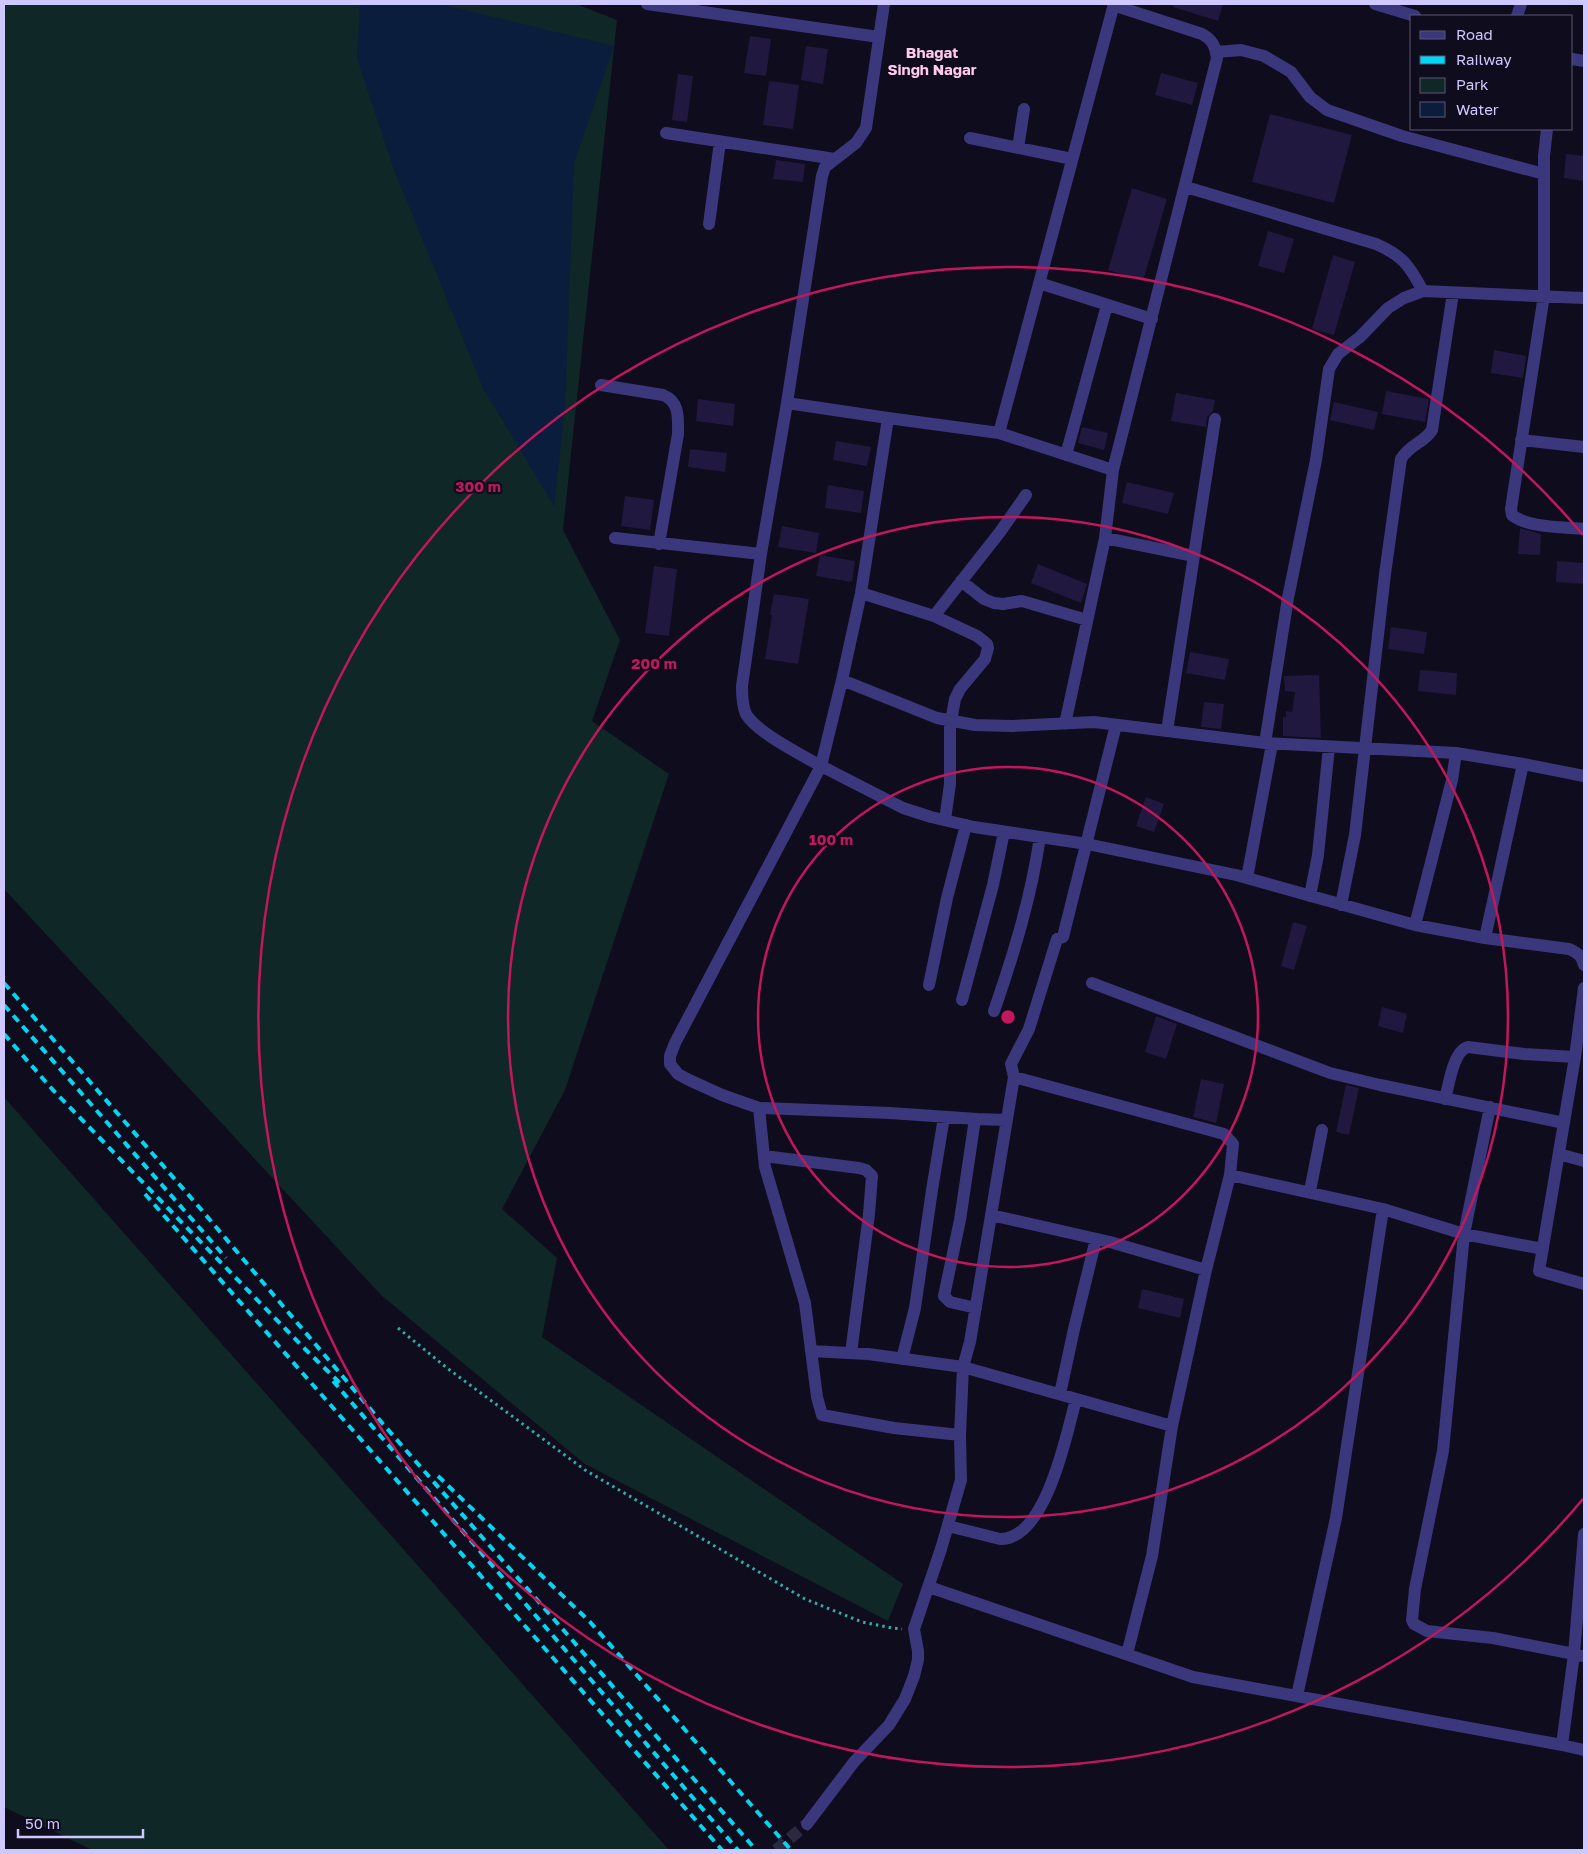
<svg xmlns="http://www.w3.org/2000/svg" width="1588" height="1854" font-family="'Golos Text',sans-serif">
<style>
.green{fill:#0f2726}
.water{fill:#0b1d3d}
.building{fill:#20183e}
.lines{fill:none;stroke-linecap:round;stroke-linejoin:round}
.minor-tunnel{stroke:#2c283f;stroke-width:12;stroke-dasharray:12 6;stroke-linecap:butt}
.path{stroke:#2daea7;stroke-width:3;stroke-dasharray:2.5 4;stroke-linecap:butt}
.minor{stroke:#3a377c;stroke-width:12}
.rail{stroke:#01d7f2;stroke-width:4;stroke-dasharray:8 6;stroke-linecap:butt}
.ring{fill:none;stroke:#c2185b;stroke-width:2.5}
.labels{text-anchor:middle;stroke-width:4.5;stroke-linejoin:round;paint-order:stroke}
.neighbourhood-label{font-size:15px;font-weight:bold;fill:#ffcaeb;stroke:#0f0c1d}
.centre{fill:#c2185b;stroke:#0f0c1d;stroke-width:2.5}
.ring-label{font-size:15px;text-anchor:middle;font-weight:bold;fill:#c2185b;stroke:#0f0c1d;stroke-width:4.5;stroke-linejoin:round;paint-order:stroke}
</style>
<rect width="100%" height="100%" fill="#0f0c1d"/>
<path class="green" d="M4,4H576L617,20L563,530L620,640L592,721L669,774L565,1090L502,1209L557,1258L542,1337L903,1584L888,1621L585,1464L382,1296L4,889Z
M4,1097L33,1130L669,1850H92L4,1807Z"/>
<path class="water" d="M360,4H444V5L614,46L574,163L565,410L554,506L484,390L393,167L357,58Z"/>
<path class="building" d="M1173,4H1223L1218,21L1173,7Z
M750,36L771,39L766,76L744,73Z
M806,46L828,49L823,84L801,80Z
M1161,73L1198,83L1192,105L1155,95Z
M678,74L693,76L687,122L672,120Z
M769,81L799,85L793,129L763,125Z
M1270,114L1352,135L1334,203L1252,182Z
M1566,154L1584,156V181L1564,178Z
M776,160L805,164L803,182L773,179Z
M1132,188L1167,199L1143,281L1108,270Z
M1268,231L1294,239L1284,273L1258,266Z
M1333,255L1355,262L1334,335L1312,329Z
M1494,350L1526,356L1523,378L1491,373Z
M1386,391L1429,399L1425,422L1382,414Z
M1176,393L1215,400L1213,411L1207,417L1206,427L1171,421Z
M698,399L735,404L733,426L696,421Z
M1334,402L1378,412L1374,430L1330,420Z
M1082,427L1108,433L1104,450L1078,443Z
M836,441L871,447L867,466L833,460Z
M690,449L727,453L725,472L688,467Z
M1127,482L1174,493L1168,514L1122,503Z
M828,485L864,491L861,513L825,508Z
M625,496L654,500L650,530L621,526Z
M782,526L819,533L816,553L778,547Z
M1520,528L1541,534L1540,555L1518,554Z
M820,555L855,561L852,582L816,576Z
M1557,561L1584,563V584L1556,582Z
M1038,564L1087,584L1081,603L1031,583Z
M654,566L677,569L669,636L645,633Z
M774,594L809,599L798,664L765,659L772,615H770Z
M1391,627L1427,632L1424,654L1388,649Z
M1190,652L1229,659L1225,680L1186,673Z
M1420,670L1457,673L1456,695L1418,691Z
M1319,675L1321,738L1283,736V717H1286V711L1292,712L1295,692L1285,691L1284,676Z
M1204,702L1224,704L1221,729L1201,727Z
M1146,797L1164,804L1154,832L1136,826Z
M1293,922L1307,926L1294,970L1281,966Z
M1382,1007L1407,1014L1403,1033L1378,1026Z
M1156,1016L1177,1024L1166,1059L1145,1052Z
M1201,1079L1224,1084L1216,1123L1193,1117Z
M1346,1085L1359,1088L1349,1135L1336,1132Z
M1142,1289L1184,1299L1180,1318L1138,1308Z"/>
<g class="lines">
<path class="minor-tunnel" d="M776,1850L807,1824"/>
<path class="path" d="M398,1328L447,1368L585,1470L805,1599L862,1622L892,1628L902,1629"/>
<path class="minor" d="M647,4L879,37
M884,4L866,128L856,143L825,167L822,176L787,403L888,418L861,593L842,680L821,766L903,808L931,817L974,827L1087,844L1236,875L1415,925L1485,938L1569,949C1578,953 1582,956 1584,965
M1375,4L1415,16
M1113,5L1202,34C1213,40 1215,46 1217,58L1113,470
M1517,16L1521,4
M1216,52L1241,50L1264,56L1291,72L1310,97L1327,110L1402,136L1544,174
M1572,59L1584,61
M1547,129L1544,156V295L1511,509L1512,515C1528,528 1564,527 1584,529
M666,133L835,159
M970,138L1072,159
M1018,148L1024,109
M1186,187L1376,244C1403,256 1409,265 1423,291
M709,224L720,142
M1039,283L1152,319
M601,385L663,395C680,402 678,418 678,434L659,544
M787,403L761,554L742,686C742,695 742,706 746,714C756,732 802,755 821,766L675,1043L670,1056V1064L678,1074L687,1079L722,1095L759,1108L890,1113L977,1119L1006,1120
M888,418L999,433L1113,470L1105,538L1065,724
M999,433L1114,4
M1521,440L1584,447
M1066,455L1107,305
M615,538L761,554
M1105,538L1194,556
M961,581L984,599L994,603L1003,604L1022,601L1087,620
M861,593L934,616L977,636L987,644L988,648L985,659L960,689L955,699L951,721
M934,616L1000,532L1026,495
M842,680L937,718L975,725L1012,726L1094,722L1265,743L1456,753L1523,764L1584,776
M1167,731L1215,419
M1265,743L1288,598L1316,460L1329,369L1338,354L1360,337L1388,308L1404,298L1423,291L1584,298
M945,820L950,784V721
M1247,878L1272,744
M1310,896L1318,855L1329,747
M1341,905L1355,835L1385,574L1401,459C1410,444 1424,443 1432,430L1453,293
M1415,925L1452,780L1456,753
M1485,938L1523,764
M1092,983L1330,1073L1380,1085L1564,1123
M929,985L947,898L966,825
M1584,988L1575,1057L1539,1271L1584,1284
M962,1000L993,885L1004,832
M994,1011C1014,953 1031,898 1040,837
M1014,1077L1224,1134L1233,1144L1230,1175
M1445,1099C1449,1085 1453,1051 1468,1047L1524,1054L1575,1057
M1490,1107L1464,1234L1443,1451L1415,1589L1412,1620L1414,1624L1427,1631L1493,1638L1584,1656
M759,1108L765,1167L805,1303L817,1397L822,1415L894,1428L960,1435
M975,1119L960,1220L944,1296L950,1302L976,1308
M1559,1154L1584,1161
M764,1156L859,1168L866,1170L872,1176L869,1214L851,1353
M1310,1191L1322,1130
M991,1215L1110,1242L1206,1270
M811,1351L868,1354L963,1367L1172,1426L1206,1270L1230,1175L1383,1209L1464,1234L1543,1249
M902,1359L915,1308L932,1190L944,1117
M1060,1394L1074,1329L1096,1239
M948,1526L1000,1539C1046,1540 1067,1433 1076,1399
M929,1587L1193,1677L1562,1745L1574,1654L1584,1534
M1127,1654L1152,1556L1172,1426
M1297,1696L1336,1518L1383,1209
M1562,1745L1584,1750
M807,1824L854,1762L889,1725L905,1699L914,1676L918,1660V1651L914,1629L941,1549L961,1480L960,1435L963,1367L970,1342L1014,1077L1011,1064L1029,1029L1057,939L1063,937L1116,725"/>
<path class="rail" d="M4,983L199,1207L383,1424L756,1850
M4,1005L226,1258
M4,1034L52,1089L305,1349L342,1385
M145,1194L722,1850
M333,1381L738,1850
M438,1476L590,1622L791,1850"/>
</g>
<g class="ring">
<circle cx="1008" cy="1017" r="250"/>
<circle cx="1008" cy="1017" r="500"/>
<path d="M1583 1499A750 750 0 1 1 1583 535"/>
</g>
<g class="labels">
<g class="neighbourhood-label">
<text x="932" y="58">Bhagat<tspan x="932" dy="17">Singh Nagar</tspan></text>
</g>
</g>
<circle cx="1008" cy="1017" r="8" class="centre"/>
<g class="ring-label">
<text x="478" y="492">300 m</text>
<text x="654" y="669">200 m</text>
<text x="831" y="845">100 m</text>
</g>
<rect width="1588" height="1854" fill="none" stroke="#cfc8ff" stroke-width="10"/>
<rect x="1410" y="15" width="162" height="115" fill="#0f0c1d" stroke="#5c5777"/>
<rect x="1420" y="31" width="25" height="8" fill="#3a377c" stroke="#5c5777"/>
<text x="1456" y="40" font-size="15" fill="#cfc8ff">Road</text>
<rect x="1420" y="56" width="25" height="8" fill="#01d7f2" stroke="#5c5777"/>
<text x="1456" y="65" font-size="15" fill="#cfc8ff">Railway</text>
<rect x="1420" y="78" width="25" height="15" fill="#0f2726" stroke="#5c5777"/>
<text x="1456" y="90" font-size="15" fill="#cfc8ff">Park</text>
<rect x="1420" y="102" width="25" height="15" fill="#0b1d3d" stroke="#5c5777"/>
<text x="1456" y="115" font-size="15" fill="#cfc8ff">Water</text>
<path d="M18 1829v8h125v-8" fill="none" stroke="#cfc8ff" stroke-width="2.5"/>
<text x="25" y="1829" font-size="15" fill="#cfc8ff" stroke="#0f0c1d" stroke-width="4" paint-order="stroke">50 m</text>
</svg>
